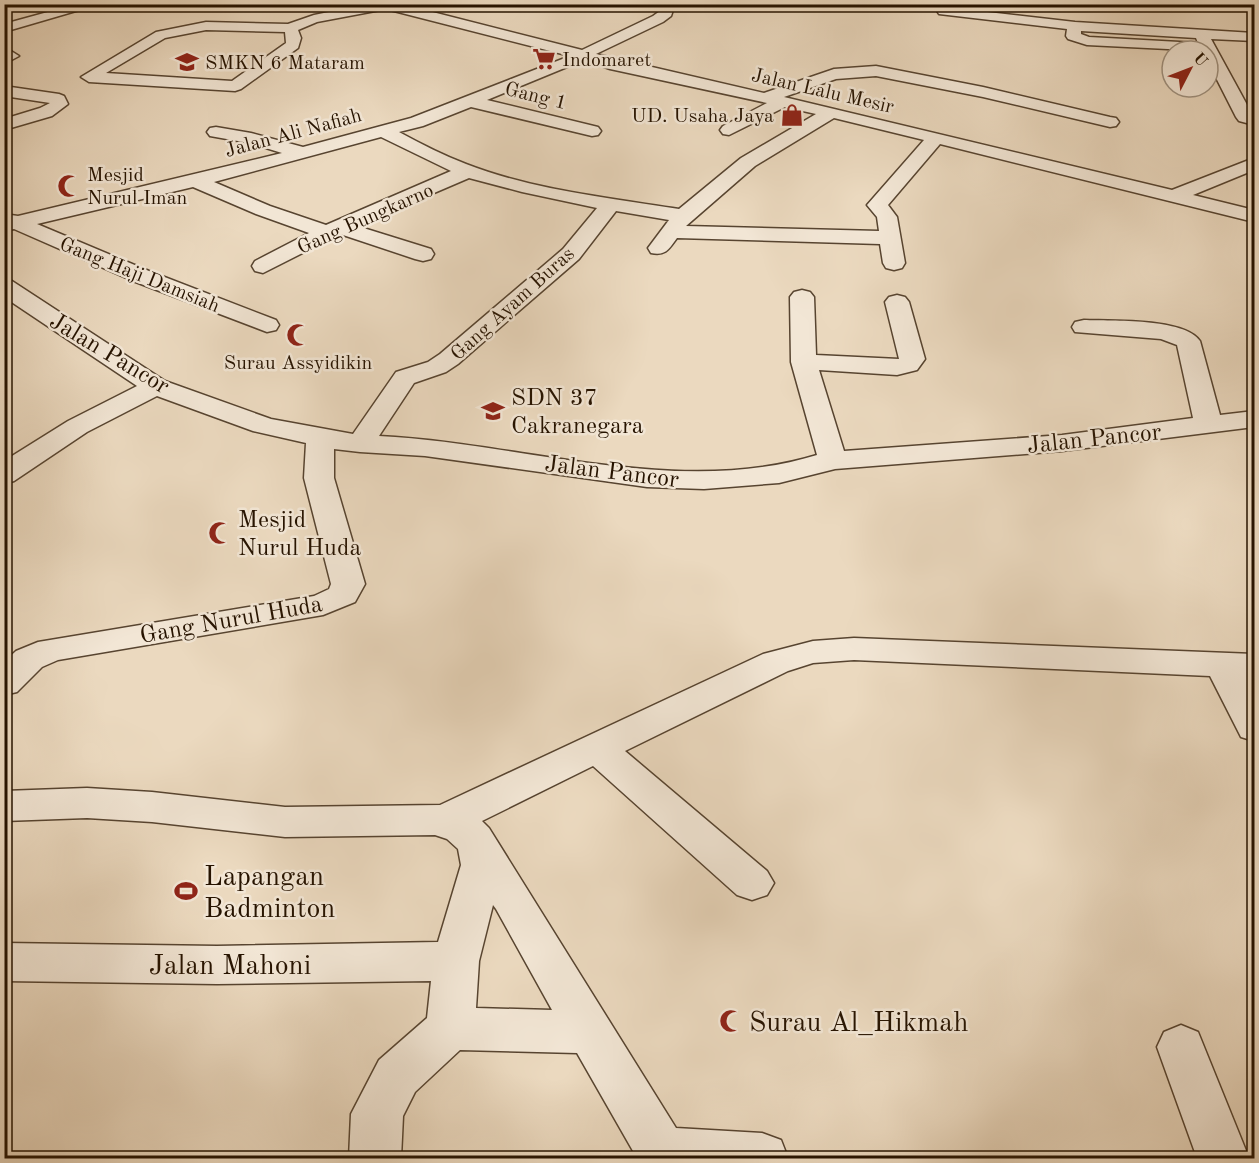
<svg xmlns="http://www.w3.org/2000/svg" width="1259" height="1163" font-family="'Old Standard TT',serif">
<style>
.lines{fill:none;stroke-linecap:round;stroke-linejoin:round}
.minor-casing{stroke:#574430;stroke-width:3}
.minor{fill:#f2e6d5;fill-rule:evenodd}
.labels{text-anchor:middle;stroke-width:5;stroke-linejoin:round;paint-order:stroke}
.far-poi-label{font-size:20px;fill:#261300;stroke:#f2e6d5;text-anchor:start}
.far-street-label{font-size:20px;fill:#261300;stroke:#f2e6d5}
.street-label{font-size:24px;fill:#261300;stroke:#f2e6d5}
.poi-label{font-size:24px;fill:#261300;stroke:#f2e6d5;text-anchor:start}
.near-poi-label{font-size:28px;fill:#261300;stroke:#f2e6d5;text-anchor:start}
.near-street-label{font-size:28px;fill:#261300;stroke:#f2e6d5}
</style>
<rect width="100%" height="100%" fill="#ebd9bf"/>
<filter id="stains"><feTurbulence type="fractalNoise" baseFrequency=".00333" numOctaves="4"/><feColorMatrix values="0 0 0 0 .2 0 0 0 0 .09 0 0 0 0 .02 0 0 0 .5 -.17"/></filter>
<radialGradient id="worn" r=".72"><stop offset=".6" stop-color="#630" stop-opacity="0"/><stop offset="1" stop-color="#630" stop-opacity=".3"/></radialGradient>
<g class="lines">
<g class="minor-casing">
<path id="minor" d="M77,4H100L4,32V24Z
M368,4H401L582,50L653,16L660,11L662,4H675L671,16L663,22L596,54L764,93L834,69L876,66L983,87L1110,117L1116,118L1119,122L1116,126L1110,127L983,97L876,76L836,79L784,97L1172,190L1254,158V170L1193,195L1254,210V222L940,144L888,205L897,217L905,263L902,268L894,270L886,268L883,263L880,244L677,238C669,249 666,256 651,253L648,248L669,220L616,211L579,259L458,364L446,372L414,383L379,436C523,443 677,498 817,455L791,362L790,297L794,292L802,290L810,292L814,297L816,355L899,359L885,302L889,297L897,295L905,297L909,302L925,359L917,370L897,375L819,370L844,451L1062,435L1193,418L1177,345L1161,339L1075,332L1072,327L1075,322L1084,320C1111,321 1185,318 1200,341L1220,415L1254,411V427L1062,451L835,469L779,483L704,489L647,487L425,456L360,452L334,449V478L365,584L355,602L323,615L58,660L42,667L17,692L4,695V662L16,651L38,642L314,596L329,589L331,584L304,478L306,443L253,431L157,396L87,432L14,481L4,484V461L68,421L137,386L4,297V279L12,281L165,381L271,419L353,434L396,372L428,362L440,354L563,249L597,208L522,192L469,178L357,226L431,249L434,254L431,259L423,261L415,259L340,234L263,273L255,271L252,266L255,261L309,233L256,214L193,187L37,224L149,271L276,320L279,325L276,330L267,332L133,281L14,229L4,231V214L18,216L282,153L249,143L210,136L207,132L210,128L216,127L251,133L303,147L411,118L570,56L386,9L317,22L298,30L301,38L298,48L241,89L235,91L89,82L81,77L156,32L206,22L288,24L314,15ZM206,30L285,32L286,43L232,81L106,73L165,38ZM584,60L610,69L767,103L723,126L720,130L723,134L729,135L785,107L816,114L741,158L679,209C608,198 533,190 466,164C443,155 421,144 399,132L423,126L471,107L592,136L598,135L601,131L598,127L487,100ZM834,118L924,140L867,205L877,217L879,231L686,226L755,166ZM381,137L451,171L326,225L270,206L214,182Z
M944,7L1075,22L1254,33V41L1211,39L1252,114H1254V125L1239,121L1236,117L1208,62V51L1087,45L1068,39L1066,36L1067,29L939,14L937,11ZM1081,31L1196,38L1198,43L1089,37L1081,34Z
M11,51L19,56L4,64V53Z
M4,86L59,94L64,96L68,104L52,116L4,130V119L40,108L50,103L4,96Z
M854,638L1254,654V678L1247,677L1254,692V741L1241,737L1210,676L854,660L813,663L788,671L625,751L767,871L774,883L767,895L752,900L737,895L593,766L482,821L489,828L676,1128L762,1133L781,1140L788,1158H637L577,1053L460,1050L415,1092L403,1116L401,1158H349L351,1114L379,1060L427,1018L431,981L217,984L4,981V943L217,946L438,942L461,865L458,849L447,839L435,835L285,837L152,822L87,818L4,821V791L87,788L152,792L285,807L440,805L763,654L813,641ZM493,905L496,909L552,1010L476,1008L479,961Z
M1181,1025L1198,1032L1249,1158H1197L1157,1047L1164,1032Z"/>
</g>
<use href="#minor" class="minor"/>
</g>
<defs>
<g id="supermarket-bare" transform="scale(1.8)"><path d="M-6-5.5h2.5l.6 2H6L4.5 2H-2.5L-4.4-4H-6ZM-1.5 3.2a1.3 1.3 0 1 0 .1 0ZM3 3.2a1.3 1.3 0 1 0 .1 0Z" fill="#8f2418" stroke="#f2e6d5" stroke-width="2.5" paint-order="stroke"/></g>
<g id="school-bare" transform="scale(1.8)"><path d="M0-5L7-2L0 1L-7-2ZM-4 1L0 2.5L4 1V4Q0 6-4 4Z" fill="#8f2418" stroke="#f2e6d5" stroke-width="2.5" paint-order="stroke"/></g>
<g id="shop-bare" transform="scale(1.8)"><path d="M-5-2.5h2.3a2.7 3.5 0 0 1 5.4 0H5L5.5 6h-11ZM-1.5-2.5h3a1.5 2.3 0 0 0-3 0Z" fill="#8f2418" stroke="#f2e6d5" stroke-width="2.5" paint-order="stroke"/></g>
<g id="mosque-bare" transform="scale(1.8)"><path d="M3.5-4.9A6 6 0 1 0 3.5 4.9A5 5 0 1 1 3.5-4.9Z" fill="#8f2418" stroke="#f2e6d5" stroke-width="2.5" paint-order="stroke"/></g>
<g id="stadium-bare" transform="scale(1.8)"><path d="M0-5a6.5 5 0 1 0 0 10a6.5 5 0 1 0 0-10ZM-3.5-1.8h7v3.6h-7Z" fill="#8f2418" stroke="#f2e6d5" stroke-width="2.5" paint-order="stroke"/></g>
</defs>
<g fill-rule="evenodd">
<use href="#supermarket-bare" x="544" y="59"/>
<use href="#school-bare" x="187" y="62"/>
<use href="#shop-bare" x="792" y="115"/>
<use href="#mosque-bare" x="69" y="186"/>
<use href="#mosque-bare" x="298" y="335"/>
<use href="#school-bare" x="493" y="411"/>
<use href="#mosque-bare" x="220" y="533"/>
<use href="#stadium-bare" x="186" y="891"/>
<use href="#mosque-bare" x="731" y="1021"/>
</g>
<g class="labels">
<g class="far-poi-label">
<text x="562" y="66">Indomaret</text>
<text x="205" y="69">SMKN 6 Mataram</text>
<text x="774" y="122" text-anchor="end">UD. Usaha Jaya</text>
<text x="87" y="181">Mesjid<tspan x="87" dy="23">Nurul Iman</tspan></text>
<text x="298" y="369" text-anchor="middle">Surau Assyidikin</text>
</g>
<g class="far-street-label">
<text transform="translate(823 90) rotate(13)" y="7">Jalan Lalu Mesir</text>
<text transform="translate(536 95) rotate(14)" y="7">Gang 1</text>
<text transform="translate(293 132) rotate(-15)" y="7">Jalan Ali Nafiah</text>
<text transform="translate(365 218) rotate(-24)" y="7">Gang Bungkarno</text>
<text transform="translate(140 274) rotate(22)" y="7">Gang Haji Damsiah</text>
<text transform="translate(512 303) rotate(-42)" y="7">Gang Ayam Buras</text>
</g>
<g class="street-label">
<text transform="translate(110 353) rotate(31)" y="8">Jalan Pancor</text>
<text transform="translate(1094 438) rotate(-6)" y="8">Jalan Pancor</text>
<text transform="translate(612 471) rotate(7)" y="8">Jalan Pancor</text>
<text transform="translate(231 619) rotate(-10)" y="8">Gang Nurul Huda</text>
</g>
<g class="poi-label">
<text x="511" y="405">SDN 37<tspan x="511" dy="28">Cakranegara</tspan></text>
<text x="238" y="527">Mesjid<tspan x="238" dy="28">Nurul Huda</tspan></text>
</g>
<g class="near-poi-label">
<text x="204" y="885">Lapangan<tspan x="204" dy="32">Badminton</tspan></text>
<text x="749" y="1031">Surau Al_Hikmah</text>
</g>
<g class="near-street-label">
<text x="230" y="974">Jalan Mahoni</text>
</g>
</g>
<rect width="1259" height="1163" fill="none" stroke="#ebd9bf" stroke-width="24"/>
<rect x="6" y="6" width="1247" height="1151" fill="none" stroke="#261300" stroke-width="3"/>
<rect x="12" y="12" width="1235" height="1139" fill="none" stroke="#261300" stroke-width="1.5"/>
<g transform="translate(1190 69) rotate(48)"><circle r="28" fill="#f2e6d5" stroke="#a09280" stroke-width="1.5"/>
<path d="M0-4.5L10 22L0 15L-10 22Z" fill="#8f2418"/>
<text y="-9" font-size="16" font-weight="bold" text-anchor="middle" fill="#261300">U</text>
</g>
<rect width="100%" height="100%" filter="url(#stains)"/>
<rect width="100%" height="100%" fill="url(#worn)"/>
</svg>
